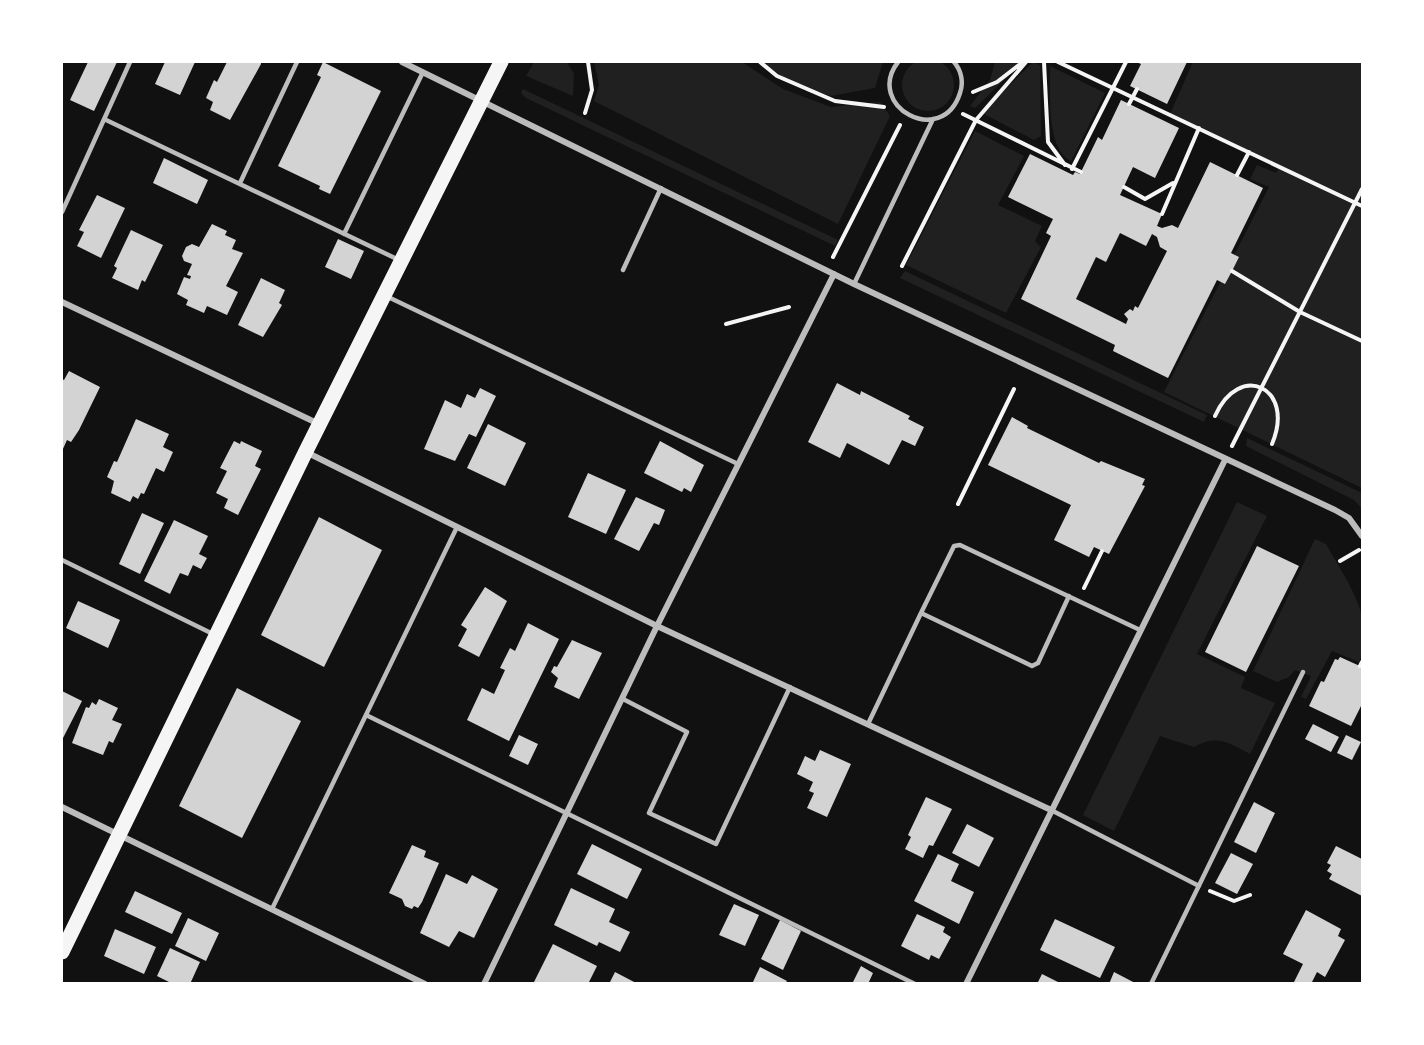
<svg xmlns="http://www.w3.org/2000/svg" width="1424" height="1045" font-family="Jost,sans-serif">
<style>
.green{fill:#202020}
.building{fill:#d3d3d3;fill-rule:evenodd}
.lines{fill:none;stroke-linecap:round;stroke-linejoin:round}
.path{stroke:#f5f5f5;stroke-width:4}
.service{stroke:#bcbcbc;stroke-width:4.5}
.minor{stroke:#bcbcbc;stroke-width:6}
.primary{stroke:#f5f5f5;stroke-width:15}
</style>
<rect width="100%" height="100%" fill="#111"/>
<path class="green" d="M902 85a26 26 0 1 1 52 0a26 26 0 1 1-52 0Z
M534,62H567L574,74L573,96L526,76Z
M594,62H742L783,89L831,107L880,102L890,116L838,224L594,101L599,85Z
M762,62H883L875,88L831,96L790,82Z
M995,62H1023L975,108L970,106L990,80Z
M1033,62L1040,65L1041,136L1034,140L982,113Z
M1193,62H1362V488L1164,392L1269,187L1250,179L1257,165L1276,173L1280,166L1170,114Z
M1050,66L1105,93L1071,161C1045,148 1051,92 1050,66Z
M523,89L838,240L835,246L526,98L521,93Z
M975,131L1024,156L998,205L1042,226L1035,241L1041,247L1006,313L906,265Z
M905,271L1207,415L1204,422L900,278Z
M1247,438L1362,493V509L1354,500L1246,446Z
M1237,502L1267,516L1197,654L1245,677L1241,688L1275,703L1250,754C1228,743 1218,734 1194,747L1160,736L1114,831L1083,815Z
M1315,539L1326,544C1345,578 1378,621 1359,662L1332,651L1306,699L1301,697L1311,676L1295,670L1289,677L1277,682L1253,671Z"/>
<path class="building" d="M88,62H117L94,111L70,100Z
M165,62H195L180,95L155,84Z
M227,62H261V64L230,120L210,110L213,102L206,98L214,80L217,82Z
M323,62L381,91L330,194L319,189L320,186L278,166L321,77L317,75Z
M1136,62H1187L1167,104L1130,86L1141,64Z
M1121,100L1179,128L1155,178L1133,167L1120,195L1162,214L1157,226L1162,228L1172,225L1178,228L1210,162L1263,188L1231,253L1239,257L1232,271L1225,284L1217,280L1168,378L1113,351L1115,345L1021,299L1051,236L1046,233L1053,219L1008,197L1030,154L1073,175L1075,172L1080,174L1098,137L1102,140ZM1120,233L1146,246L1152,234L1157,237L1160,247L1167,251L1138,308L1135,306L1133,311L1130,309L1124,314L1128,319L1126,324L1076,299L1096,257L1106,262Z
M164,158L208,180L197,204L153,183Z
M97,195L125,208L101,258L77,246L84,232L79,230Z
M212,224L227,231L225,235L236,240L232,249L243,253L226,286L238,292L227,315L207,306L204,313L186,305L188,300L177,294L184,277L190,279L191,276L187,275L192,264L184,261L182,256L186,247L192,244L199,247Z
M131,230L163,245L145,282L142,280L138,290L112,278L117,268L114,266Z
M338,239L364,251L351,279L325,267Z
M261,278L285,290L279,303L282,305L263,337L238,325Z
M69,371L100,387L79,430L71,442L67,440L62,451V379L64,380Z
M837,383L860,395L861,391L910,416L908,419L924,427L915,446L902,440L889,465L847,443L840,458L808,442Z
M480,388L496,396L476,437L469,434L455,461L424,449L445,400L461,408L467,394L475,398Z
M1012,417L1028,426L1027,428L1099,463L1101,461L1145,479L1142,485L1145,486L1109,554L1094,547L1089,557L1054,540L1071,505L988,465Z
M136,419L169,434L163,447L173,452L164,472L156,468L144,494L141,493L138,499L133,496L130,502L111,493L114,481L107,477L114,461L117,462Z
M488,424L526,443L505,486L467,468Z
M234,441L240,444L241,441L262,451L255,466L261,469L238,515L224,508L228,499L216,493L227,471L220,468Z
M660,441L704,465L691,492L684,488L682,492L644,473Z
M588,473L626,490L606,534L568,517Z
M636,497L665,510L659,525L654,523L639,551L614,539Z
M142,513L164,523L140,574L119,564Z
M319,517L382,550L324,667L261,635Z
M174,520L208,536L199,554L207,558L201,569L193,565L188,576L180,573L170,594L144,581Z
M1257,546L1299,566L1246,672L1205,652Z
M485,587L507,601L479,657L458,646L467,629L461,625Z
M78,601L120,620L108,648L66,628Z
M528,623L559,639L509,741L467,720L482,688L494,694L505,670L500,668L510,648L515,651Z
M572,640L602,653L579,699L554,687L558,678L551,672L554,666L557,667Z
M1340,657L1362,667V704L1351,726L1309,706L1321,681L1324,682L1335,659L1338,660Z
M237,688L301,721L242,838L179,806Z
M62,691L82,701L63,738L62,737Z
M99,699L118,708L112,720L122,724L113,743L109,741L103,755L72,743L86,707L89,708L92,702L96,705Z
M1313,724L1339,737L1331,752L1305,739Z
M519,735L538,744L528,765L509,756Z
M1346,735L1361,742L1352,760L1337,753Z
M820,750L851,764L827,817L807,808L814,793L809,791L813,782L797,774L805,756L815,761Z
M926,797L952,809L933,846L929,845L923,858L905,849L911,837L908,835Z
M1254,802L1275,813L1256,853L1234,842Z
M967,824L994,838L979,867L952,853Z
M592,844L642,869L627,899L577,874Z
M412,845L426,851L424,857L439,863L422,902L418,908L414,906L412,909L405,906L402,899L389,893Z
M1336,846L1362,859V896L1329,879L1332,874L1327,871L1331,865L1327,863Z
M1231,853L1253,864L1237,894L1215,883Z
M938,854L959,864L951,881L974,892L959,924L914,901Z
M446,874L467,884L472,875L498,889L474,938L459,931L449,947L420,933Z
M571,888L615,909L609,922L630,932L620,952L599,942L597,946L554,925Z
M135,891L182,913L172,934L125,912Z
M734,904L759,915L745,946L719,935Z
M1306,910L1341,929L1338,936L1345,940L1325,977L1317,972L1311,984H1293L1303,964L1283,954Z
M917,914L945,927L943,932L951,937L939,959L931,955L929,960L901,946Z
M188,918L219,933L206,961L175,946Z
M1055,919L1115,947L1100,978L1040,950Z
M780,920L801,931L783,970L761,959Z
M115,929L156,947L144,974L104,956Z
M553,944L597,966L588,984H533Z
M170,948L200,962L190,984H173L157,976Z
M861,966L873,973L868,984H852Z
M760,967L787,981L785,984H752Z
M615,972L638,984H609Z
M1114,972L1137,984H1109Z
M1042,974L1062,984H1037Z"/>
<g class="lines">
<path class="path" d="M760,62L777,76L835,101L884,107
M1044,62L1048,142L1065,165
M1058,62L1362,206
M973,92L997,82L1023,62
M1129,104L1137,89
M585,113L592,90L588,62
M963,114L1081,172
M1072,169L1126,62
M1237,175L1249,152
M1124,187L1145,199L1173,183
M1162,214L1199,128
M833,257L900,125
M902,266L976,120L1026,62
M1232,271L1300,312L1362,341
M726,324L789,307
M1215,416C1239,361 1296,387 1272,444
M1232,446L1362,189
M958,504L1014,389
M1340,561L1359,550
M1084,588L1102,551
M1360,666L1362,662
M1210,891L1234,901L1250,895"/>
<path class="service" d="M898,62C864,106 942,149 960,93C964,82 961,70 954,62
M104,119L399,260
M240,183L297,62
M62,212L130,62
M344,234L423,72
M623,270L661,188
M854,284L933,119
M386,296L738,464
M62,560L213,634
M1069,596L1038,663L1032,666L921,613L954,546L960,545L1140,630
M623,699L687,732L649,813L716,844L790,687
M366,715L915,984
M868,724L921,613
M1051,810L1199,886
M272,909L457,527
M1151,984L1303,672"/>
<path class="minor" d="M402,62L854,284L1335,510L1349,518L1362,536
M62,302L319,424
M306,452L657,626L1051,810
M62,807L425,984
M484,984L657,626L834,274
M966,984L1225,460"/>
<path class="primary" d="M62,952L306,451L501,62"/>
</g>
<rect width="1424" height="1045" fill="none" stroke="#ffffff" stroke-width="126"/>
</svg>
